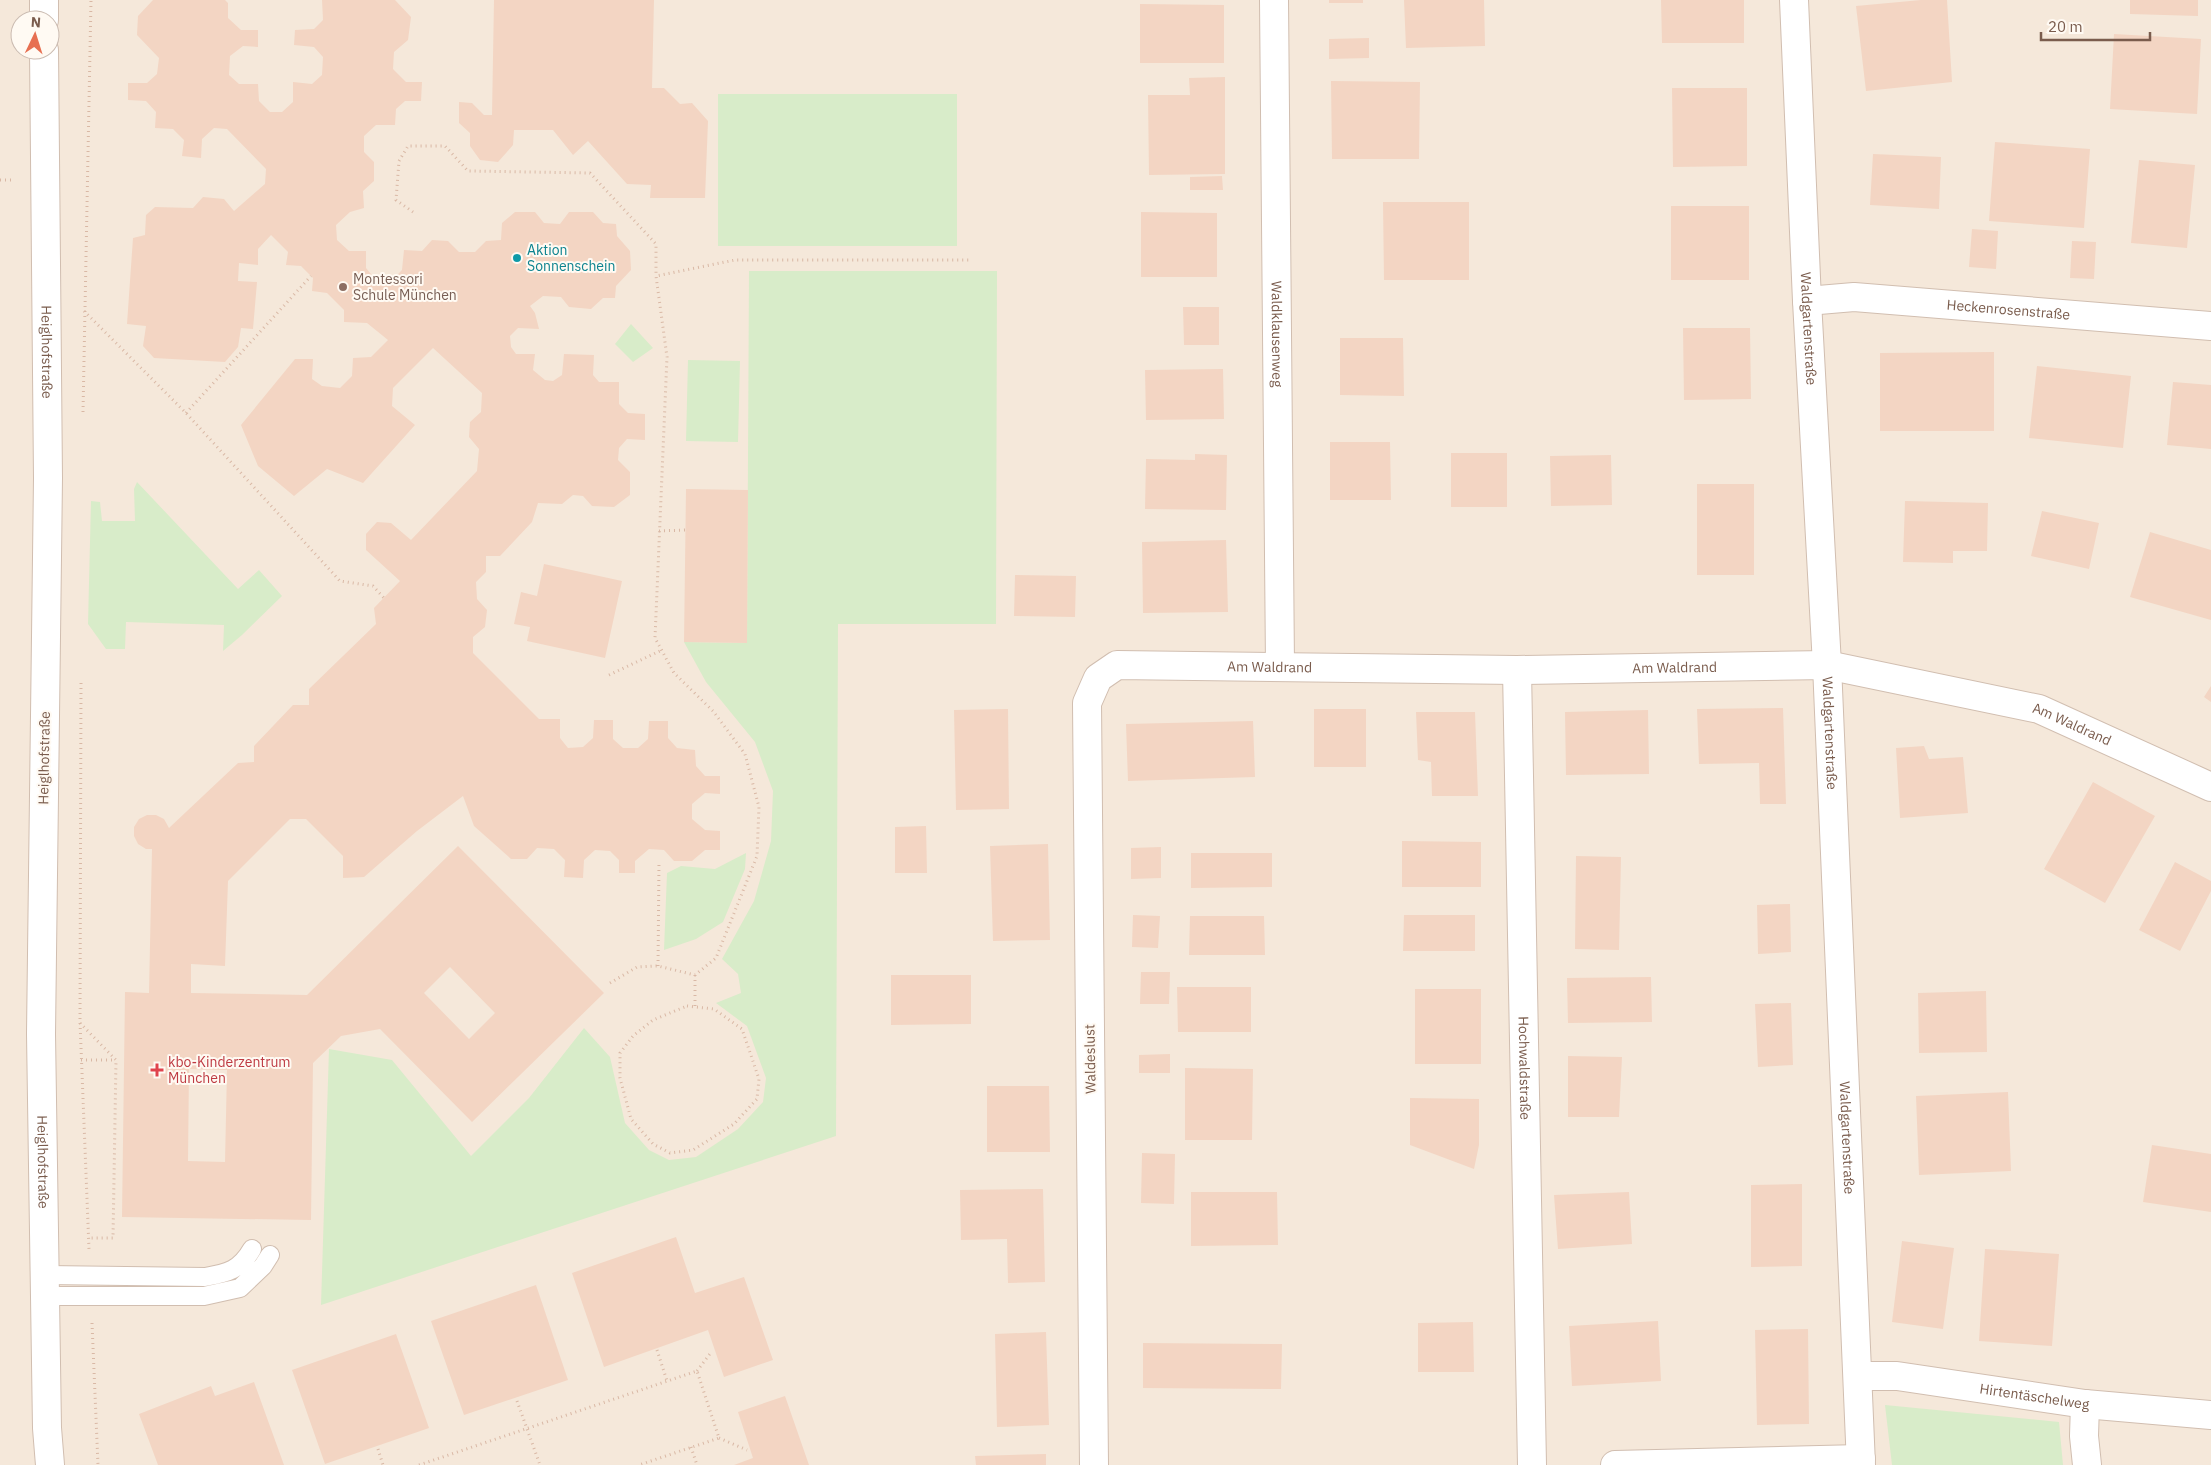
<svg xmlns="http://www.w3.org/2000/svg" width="2211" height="1465" font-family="'IBM Plex Sans',sans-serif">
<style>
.residential{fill:#f5e8da;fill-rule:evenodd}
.green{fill:#d8ecc9}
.building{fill:#f3d5c3;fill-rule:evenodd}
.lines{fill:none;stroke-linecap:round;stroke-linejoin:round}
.service-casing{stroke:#d1beb0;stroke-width:20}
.minor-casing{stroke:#d1beb0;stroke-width:30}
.path{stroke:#d9b8a5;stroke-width:3;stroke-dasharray:1 4;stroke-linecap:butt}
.service{stroke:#fff;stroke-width:18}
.minor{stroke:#fff;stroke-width:28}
.culture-dot{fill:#0f9aa8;stroke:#fffaf3;stroke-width:2}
.education-dot{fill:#8d6e63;stroke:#fffaf3;stroke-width:2}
.health-dot{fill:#e0444e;stroke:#fffaf3;stroke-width:2}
.labels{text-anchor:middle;stroke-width:4;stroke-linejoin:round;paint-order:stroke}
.culture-label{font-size:14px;fill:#0d838f;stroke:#fffaf3;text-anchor:start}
.education-label{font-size:14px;fill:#785e54;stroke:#fffaf3;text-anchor:start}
.street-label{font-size:14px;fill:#7a5c4d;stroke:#fffaf3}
.health-label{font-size:14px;fill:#be3a42;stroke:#fffaf3;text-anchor:start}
</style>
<rect width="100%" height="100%" fill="#fdf6ec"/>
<path class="residential" d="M0,0H2211V1465H0ZM20,20H50V50H20Z"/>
<path class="green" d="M718,94H957V246H718Z
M749,271H997L996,624H838L836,1136L321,1305L329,1049L392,1060L471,1156L529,1098L584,1028L610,1057L625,1123L649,1150L669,1160L696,1157L738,1129L763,1102L766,1078L747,1026L716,1003L741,993L738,974L722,959L754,901L771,841L773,791L755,742L706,682L684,642L747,643Z
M631,324L653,348L633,362L615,344Z
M688,360L740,361L738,442L686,441Z
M137,482L238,589L259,570L282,596L242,635L223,651L224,625L126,622L125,649H106L88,624L91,501L100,502L102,521H135L134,489Z
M746,853L745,869L723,922L696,939L664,950L667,873L681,866L715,869Z
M1885,1405L2059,1422L2063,1465H1892Z"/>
<path class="building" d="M153,0H225L228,3V18L241,30H258V47L243,46L230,56L229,75L239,84H258L259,101L270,112H282L293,102V82L312,84L322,75L323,57L314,47L294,45L295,30L314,29L323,20L322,0H395L411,17L408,40L394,52L393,69L406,82H422L421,101H405L396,109L395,125H376L364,136V152L374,162V181L363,191L364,208L350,212L336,225L337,240L349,251H366V268L376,280H392L402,270L404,250L422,251L432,240L448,241L459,252H475L486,241L501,240L502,223L515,212H535L544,223L560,224L569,212H593L603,223L616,224L617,236L630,251L631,270L616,286L615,298H603L591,309L569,307L561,297L543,296L530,306L535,313L539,329L518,328L510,336L511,347L516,354H535L533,370L545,380L553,381L562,375L564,354L594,355L593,375L599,382H619V404L628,413L645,414V440L627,439L619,448L618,460L630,472V495L614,507L592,506L583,496L573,495L562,504L538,503L532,522L500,556H486V572L476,582L477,599L487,610L485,627L473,637V653L539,719H560V738L568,748L583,747L593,738L594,720H613V739L623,748H638L648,739L649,721H668V738L677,748L695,750L696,766L705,776H720V794L705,793L692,804V819L705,830L720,831V850H705L692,861H674L664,850L649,849L635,861V873H619V860L610,851L595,850L584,860L583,878L564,877L565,860L554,849L537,848L527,859H511L474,826L463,796L417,831L364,877L343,878V856L306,819H290L228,881L225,966L191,964V993L307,995L458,846L604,993L472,1122L380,1029L341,1036L313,1063L311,1220L122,1217L125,992L149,993L152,849H146L138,844L134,836V827L139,819L147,815H156L164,819L169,828L238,763L254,762V746L293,705H309V689L376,624L374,608L400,581L366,550V534L377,522L391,523L411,540L477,471L479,449L469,437L470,422L481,412L482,393L433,348L393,388L392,406L415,425L363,483L327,469L294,496L258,466L241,425L295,359H313L312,379L322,386L340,388L352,376L353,358L371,357L388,340L367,323L344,322V310L327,293L312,291L313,278L301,266L286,265L288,252L271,235L258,249V265L239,263L238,281L257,282L253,329L241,328L238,347L225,362L154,358L143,346L146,326L127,324L133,238L145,235L146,215L155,207L193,208L203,197L224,199L234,211L265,184L266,169L227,129L214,128L202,139L201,158L182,156L184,140L173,129L155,128L156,112L146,101L128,100V83H147L157,74L159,58L137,35L138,16ZM450,967L495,1013L469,1039L424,993ZM189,1069L227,1070L225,1162L188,1161Z
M494,0H654L652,88H664L680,104L692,103L708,121L705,198H650L651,185L627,184L588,141L573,155L553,130H514L513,145L498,162L480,160L470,146V133L459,123V102L472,103L484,115H492Z
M1329,0H1363V3H1329Z
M1404,0H1484L1485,46L1406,48Z
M1661,0H1744V43H1662Z
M1921,0H1947L1952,82L1866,91L1856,6Z
M2130,0H2198V16L2130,14Z
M1140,4L1224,5V63H1140Z
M2114,34L2201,39L2197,114L2110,109Z
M1369,38V58L1329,59V39Z
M1225,77V174L1149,175L1148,95H1190L1189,78Z
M1331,81L1420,82L1419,159H1332Z
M1672,88H1747V166L1673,167Z
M1995,142L2090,149L2084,228L1989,221Z
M1873,154L1941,157L1939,209L1870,205Z
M2139,160L2195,165L2187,248L2131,243Z
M1222,176L1223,190H1190V177Z
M1383,202H1469V280H1384Z
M1671,206H1749V280H1671Z
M1141,212L1217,213V277H1141Z
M1972,229L1998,231L1996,269L1969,267Z
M2072,241L2096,242L2094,279L2070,278Z
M1183,307H1219V345H1184Z
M1683,328H1750L1751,399L1684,400Z
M1340,338H1403L1404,396L1340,395Z
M1994,352V431H1880V353Z
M2037,366L2131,376L2123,448L2029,438Z
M1223,369L1224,419L1146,420L1145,370Z
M2173,382L2211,385V449L2167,445Z
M1330,442H1390L1391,500H1330Z
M1451,453H1507V507H1451Z
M1195,454L1227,455L1226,510L1145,509L1146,459L1195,460Z
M1611,455L1612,505L1551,506L1550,456Z
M1697,484H1754V575H1697Z
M686,489L748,490L747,643L684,642Z
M1905,501L1988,503L1987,551H1953V563L1903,562Z
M2042,511L2099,523L2089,569L2031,556Z
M2150,532L2211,550V620L2130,597Z
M1226,540L1228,612L1143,613L1142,542Z
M544,564L622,581L605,658L527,641L530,627L514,624L521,592L537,596Z
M1015,575L1076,576L1075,617L1014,616Z
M2211,686V702L2204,697Z
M1783,708L1786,804H1760L1759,763L1699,764L1697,709Z
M1008,709L1009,809L956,810L954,710Z
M1314,709H1366V767H1314Z
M1648,710L1649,774L1566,775L1565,712Z
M1416,712H1475L1478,796H1432L1431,762L1418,760Z
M1253,721L1255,777L1128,781L1126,724Z
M1924,746L1929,759L1963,757L1968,813L1900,818L1896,748Z
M2093,782L2155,816L2105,903L2044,869Z
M926,826L927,873H895V827Z
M1402,841L1481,842V887H1402Z
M1048,844L1050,940L993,941L990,846Z
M1161,847V878L1131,879V848Z
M1191,853H1272V887L1191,888Z
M1576,856L1621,857L1619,950L1575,949Z
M2175,862L2211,881V891L2180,951L2139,930Z
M1790,904L1791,952L1758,954L1757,905Z
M1133,915L1160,916L1158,948L1132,947Z
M1404,915H1475V951H1403Z
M1190,916H1264L1265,955H1189Z
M1141,972H1170L1169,1004H1140Z
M891,975H971V1024L891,1025Z
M1651,977L1652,1022L1568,1023L1567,978Z
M1177,987H1251V1032H1178Z
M1415,989H1481V1064H1415Z
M1986,991L1987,1052L1919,1053L1918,993Z
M1791,1003L1793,1065L1758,1067L1755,1004Z
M1170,1054V1073H1139V1055Z
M1568,1056L1622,1057L1619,1117H1568Z
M1185,1068L1253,1069L1252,1140H1185Z
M987,1086H1049L1050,1152H987Z
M2008,1092L2011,1171L1919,1175L1916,1096Z
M1410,1098L1479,1099V1145L1474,1169L1410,1145Z
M2152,1145L2211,1154V1212L2143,1202Z
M1142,1153L1175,1154L1174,1204L1141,1203Z
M1802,1184V1266L1751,1267V1185Z
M1043,1189L1045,1282L1008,1283L1007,1239L961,1240L960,1190Z
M1191,1192H1277L1278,1245L1191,1246Z
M1629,1192L1632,1244L1558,1249L1554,1195Z
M676,1237L695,1293L744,1277L773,1360L724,1377L708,1330L604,1367L572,1273Z
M1902,1241L1954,1248L1943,1329L1892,1322Z
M1985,1249L2059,1254L2052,1346L1979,1341Z
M536,1285L568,1380L464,1415L431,1321Z
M1658,1321L1661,1381L1572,1386L1569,1326Z
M1473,1322L1474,1372H1418V1323Z
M1808,1329L1809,1424L1757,1425L1755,1330Z
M1046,1332L1049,1425L997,1427L995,1334Z
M396,1334L429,1428L325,1464L292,1370Z
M1143,1343L1282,1344L1281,1389L1143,1388Z
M254,1382L284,1465H158L139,1414L211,1386L215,1396Z
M785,1396L809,1465H734L753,1458L738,1412Z
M1046,1454V1465H976L975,1456Z"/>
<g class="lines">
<g class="service-casing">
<path id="service" d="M46,1275L205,1277C228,1273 240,1270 252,1249
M46,1296H204L240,1288L263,1266L270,1255"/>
</g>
<g class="minor-casing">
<g id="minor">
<path d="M44,0V20"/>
<path id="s1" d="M1274,0L1280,666"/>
<path id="s2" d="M1794,0L1807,301L1827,665L1861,1465"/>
<path id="s3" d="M44,50L48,478L41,1034L47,1428L50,1465"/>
<path id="s4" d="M1807,301L1854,297L2211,326"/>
<path id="s5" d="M1517,670L1532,1465"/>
<path id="s6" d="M1858,1376H1897L2085,1404L2211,1415"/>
<path d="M2085,1404L2084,1436L2087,1465"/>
<path id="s7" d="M1094,1465L1087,703L1098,678L1117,665L1517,670L1827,665L2039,709L2211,787"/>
<path d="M1615,1465L1861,1459"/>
</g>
</g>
<path class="path" d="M0,180H12
M413,212L396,200L399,161L408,146H445L468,171L590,173L656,244V276
M84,311L186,413L340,581L373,586L384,598
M83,412L91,0
M186,413L311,276
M659,531L685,530
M609,675L662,650
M81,683L80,1022L89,1249
M658,966L659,861
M695,975V1007
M610,983L637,967L658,966L695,975L716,958L757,856L759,807L745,754L713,711L674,673L655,638L667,357L656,276L735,260H972
M687,1006L714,1009L742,1029L759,1079L757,1099L734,1124L693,1150L670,1153L653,1144L631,1119L620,1078V1053L633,1036L653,1020Z
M80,1023L116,1060L113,1238H88
M81,1060H115
M92,1323L98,1465
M657,1350L667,1381
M697,1371L712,1351
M517,1401L540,1465
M719,1438L747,1450
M691,1447L697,1465
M378,1449L383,1465
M419,1465L697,1371L719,1438L639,1465"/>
<use href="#service" class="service"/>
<use href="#minor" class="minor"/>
</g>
<circle class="culture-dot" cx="517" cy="258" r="5"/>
<circle class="education-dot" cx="343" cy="287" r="5"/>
<path class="health-dot" d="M154.5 1062.5h5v5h5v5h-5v5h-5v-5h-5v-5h5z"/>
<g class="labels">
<g class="culture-label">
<text x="527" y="255">Aktion<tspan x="527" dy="16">Sonnenschein</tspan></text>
</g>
<g class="education-label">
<text x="353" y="284">Montessori<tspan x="353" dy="16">Schule München</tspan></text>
</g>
<g class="street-label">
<text dy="5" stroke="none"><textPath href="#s4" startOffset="202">Heckenrosenstraße</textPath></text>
<text dy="5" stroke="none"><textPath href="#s2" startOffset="329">Waldgartenstraße</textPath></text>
<text dy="5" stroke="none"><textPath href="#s1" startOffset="334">Waldklausenweg</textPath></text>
<text dy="5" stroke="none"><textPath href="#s3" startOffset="302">Heiglhofstraße</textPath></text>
<text dy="5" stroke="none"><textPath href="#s7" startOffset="965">Am Waldrand</textPath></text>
<text dy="5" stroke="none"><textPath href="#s7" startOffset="1370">Am Waldrand</textPath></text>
<text dy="5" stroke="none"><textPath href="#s7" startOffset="1775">Am Waldrand</textPath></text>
<text dy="5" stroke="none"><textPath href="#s2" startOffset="734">Waldgartenstraße</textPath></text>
<text transform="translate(44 758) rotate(-89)" y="5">Heiglhofstraße</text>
<text transform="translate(1090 1059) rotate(-91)" y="5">Waldeslust</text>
<text dy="5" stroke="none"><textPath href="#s5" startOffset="398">Hochwaldstraße</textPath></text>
<text dy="5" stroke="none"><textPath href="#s2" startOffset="1139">Waldgartenstraße</textPath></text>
<text dy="5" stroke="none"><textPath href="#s3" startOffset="1112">Heiglhofstraße</textPath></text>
<text dy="5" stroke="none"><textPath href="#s6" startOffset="178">Hirtentäschelweg</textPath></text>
</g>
<g class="health-label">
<text x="168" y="1067">kbo-Kinderzentrum<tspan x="168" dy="16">München</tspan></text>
</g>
</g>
<g transform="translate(35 35) rotate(4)"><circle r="24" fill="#fffaf3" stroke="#cabbb1"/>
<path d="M0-4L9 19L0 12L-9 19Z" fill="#e76f51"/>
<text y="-8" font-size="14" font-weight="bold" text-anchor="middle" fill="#7a5c4d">N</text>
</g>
<path d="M2041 32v8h109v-8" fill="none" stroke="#7a5c4d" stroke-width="2.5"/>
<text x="2048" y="32" font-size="15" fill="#7a5c4d" stroke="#fffaf3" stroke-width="4" paint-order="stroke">20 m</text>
</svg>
